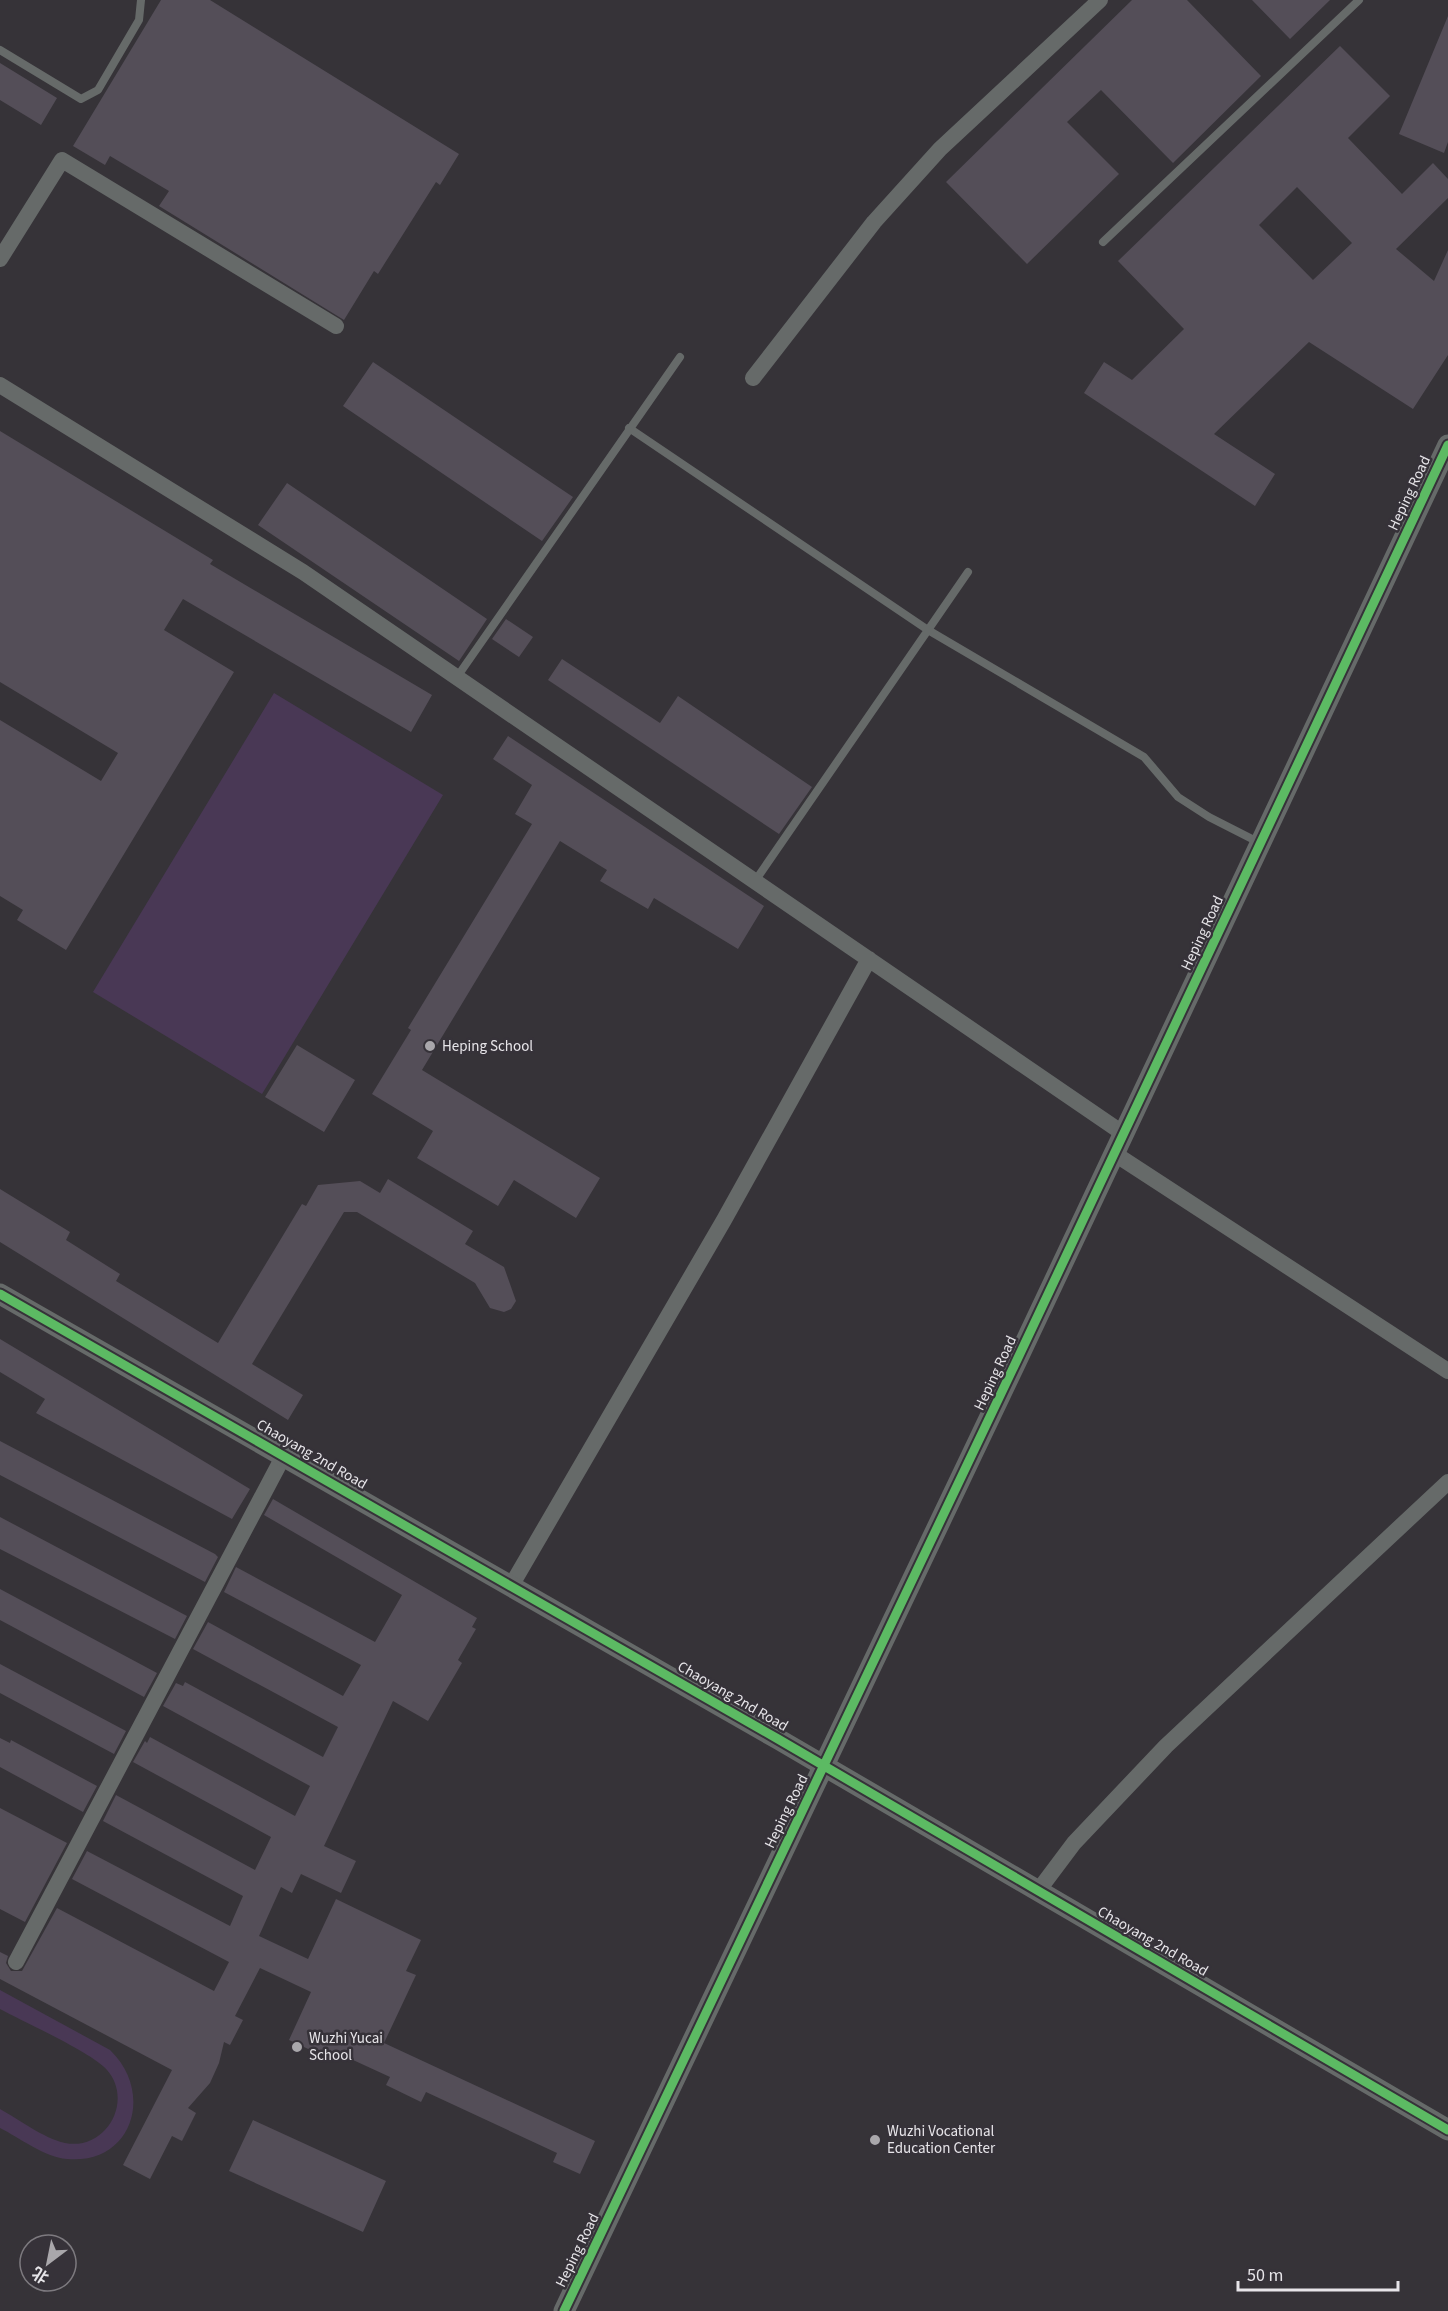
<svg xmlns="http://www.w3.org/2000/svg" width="1448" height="2311" font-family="'Source Sans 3','Noto Sans SC',sans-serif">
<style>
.green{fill:#493855}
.building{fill:#544e58;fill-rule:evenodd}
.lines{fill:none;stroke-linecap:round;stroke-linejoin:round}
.service{stroke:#666a69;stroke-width:8}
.minor{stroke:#666a69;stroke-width:16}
.tertiary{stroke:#666a69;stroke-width:21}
.cycleway-casing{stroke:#363239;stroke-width:13}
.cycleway{stroke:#5cba63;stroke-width:9}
.poi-dot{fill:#a9a7ab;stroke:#363239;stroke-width:2}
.labels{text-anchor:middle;stroke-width:5;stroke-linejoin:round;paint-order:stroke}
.street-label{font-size:15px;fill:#e7e5e9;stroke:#363239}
.poi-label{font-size:15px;fill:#e7e5e9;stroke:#363239;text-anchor:start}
</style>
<rect width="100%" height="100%" fill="#363338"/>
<path class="green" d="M274,693L443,795L262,1094L93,992Z
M0,1990L110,2050C155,2093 132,2165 67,2159C44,2157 20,2138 0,2128V2109C20,2120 43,2138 65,2143C106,2151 134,2101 107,2070C93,2053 24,2022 0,2009Z"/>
<path class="building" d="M161,0H210L459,154L440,185L436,182L378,274L374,271L344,320L159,206L169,191L110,156L105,165L73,146Z
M1132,0H1187L1261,76L1173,163L1101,90L1067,122L1119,174L1027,264L946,182Z
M1252,0H1330L1290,39Z
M1448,16V142L1444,153L1399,134Z
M1340,46L1390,96L1348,138L1402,194L1433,163L1448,179V198L1396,249L1434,281L1448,250V355L1413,409L1309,342L1214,434L1275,474L1255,506L1084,393L1104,362L1132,380L1184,329L1118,261ZM1297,187L1352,243L1313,280L1259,225Z
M0,63L57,98L41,125L0,100Z
M373,362L573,497L542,541L343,406Z
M0,431L213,560L210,564L432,695L411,732L183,599L164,630L234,672L66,950L17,920L23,910L0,896V720L101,781L118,753L0,682Z
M287,483L487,619L459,661L258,525Z
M506,619L533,637L519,657L492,639Z
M562,659L660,723L678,696L812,787L779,834L548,680Z
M508,736L764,906L738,949L654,898L648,909L600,881L607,870L560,841L422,1070L600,1178L576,1218L514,1180L498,1206L417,1158L433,1131L372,1094L411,1030L408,1028L532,824L515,814L532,785L493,759Z
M297,1045L355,1080L324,1132L265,1097Z
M388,1179L473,1231L465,1244L504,1267L516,1301L511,1309L504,1312L490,1308L475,1283L357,1212H344L252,1364L303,1395L288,1420L0,1242V1189L70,1232L66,1240L120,1274L116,1281L218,1343L302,1204L306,1206L318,1185L360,1181L380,1193Z
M0,1339L250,1489L232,1519L36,1413L45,1399L0,1372Z
M0,1441L215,1554L218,1557L205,1582L0,1475Z
M273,1499L477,1618L472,1627L476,1629L458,1660L462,1663L428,1721L393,1701L324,1846L356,1861L341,1893L301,1874L292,1893L281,1887L259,1936L308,1959L336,1899L421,1940L406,1971L416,1975L384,2043L595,2141L580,2174L553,2162L557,2153L426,2092L421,2102L386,2085L390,2077L340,2054L336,2062L289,2040L311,1992L260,1968L235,2016L243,2020L230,2045L224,2042L219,2063L210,2083L188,2108L196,2113L182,2141L172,2136L150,2179L123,2165L172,2070L0,1979V1952L8,1956L6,1963L11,1971H22L57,1908L214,1991L229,1962L72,1879L87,1851L230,1926L243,1896L103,1821L116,1795L255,1870L271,1837L133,1762L145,1741L147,1743L150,1737L295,1816L310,1786L163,1706L176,1683L183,1686L185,1682L323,1757L338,1727L193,1649L208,1622L343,1696L361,1665L224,1592L236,1567L375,1642L402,1595L264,1515Z
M0,1517L187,1616L175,1639L0,1549Z
M0,1589L157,1673L144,1697L0,1620Z
M0,1664L126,1731L114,1754L0,1693Z
M0,1738L10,1743L11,1740L97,1786L83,1812L0,1767Z
M0,1808L67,1843L25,1922L0,1909Z
M253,2120L386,2181L363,2232L229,2171Z"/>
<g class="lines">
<path class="service" d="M0,50L81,99L98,90L139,20L141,0
M1103,242L1359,0
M629,428L928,630L1144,757L1178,797L1209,817L1260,843
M457,677L680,357
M755,881L968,572"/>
<path class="minor" d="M0,259L62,160L336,326
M753,378L874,222L940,149L1100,0
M0,385L303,572L1124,1134
M1115,1154L1448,1371
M511,1586L724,1220L869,959
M1038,1891L1074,1843L1166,1746L1448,1482
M16,1962L284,1455"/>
<path class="tertiary" d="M0,1294L778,1739L1448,2130
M564,2311L1017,1360L1448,445"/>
<g class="cycleway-casing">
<path id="cycleway" d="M0,1294L778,1739L1448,2130
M564,2311L1017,1360L1448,445"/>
</g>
<use href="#cycleway" class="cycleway"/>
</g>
<g class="poi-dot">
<circle cx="430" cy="1046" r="6"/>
<circle cx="297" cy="2047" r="6"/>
<circle cx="875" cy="2140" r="6"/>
</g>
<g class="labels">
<g class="street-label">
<text transform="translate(1409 493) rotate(-65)" y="5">Heping Road</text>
<text transform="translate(1202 933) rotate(-65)" y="5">Heping Road</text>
<text transform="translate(995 1373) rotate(-65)" y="5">Heping Road</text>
<text transform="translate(312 1454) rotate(30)" y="5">Chaoyang 2nd Road</text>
<text transform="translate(733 1696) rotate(30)" y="5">Chaoyang 2nd Road</text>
<text transform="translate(786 1811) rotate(-64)" y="5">Heping Road</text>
<text transform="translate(1153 1941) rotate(30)" y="5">Chaoyang 2nd Road</text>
<text transform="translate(577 2250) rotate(-64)" y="5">Heping Road</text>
</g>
<g class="poi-label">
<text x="442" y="1051">Heping School</text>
<text x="309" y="2043">Wuzhi Yucai<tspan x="309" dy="17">School</tspan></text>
<text x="887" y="2136">Wuzhi Vocational<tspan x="887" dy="17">Education Center</tspan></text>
</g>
</g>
<g transform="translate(48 2263) rotate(212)"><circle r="28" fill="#363239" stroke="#7d7a7f" stroke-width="1.5"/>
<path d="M0-4.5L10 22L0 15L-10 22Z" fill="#a9a7ab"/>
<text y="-9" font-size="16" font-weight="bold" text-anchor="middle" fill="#e7e5e9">北</text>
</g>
<path d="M1238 2281v9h160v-9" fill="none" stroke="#e7e5e9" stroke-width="3"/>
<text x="1247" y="2281" font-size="18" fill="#e7e5e9" stroke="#363239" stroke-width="4.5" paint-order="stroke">50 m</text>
</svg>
